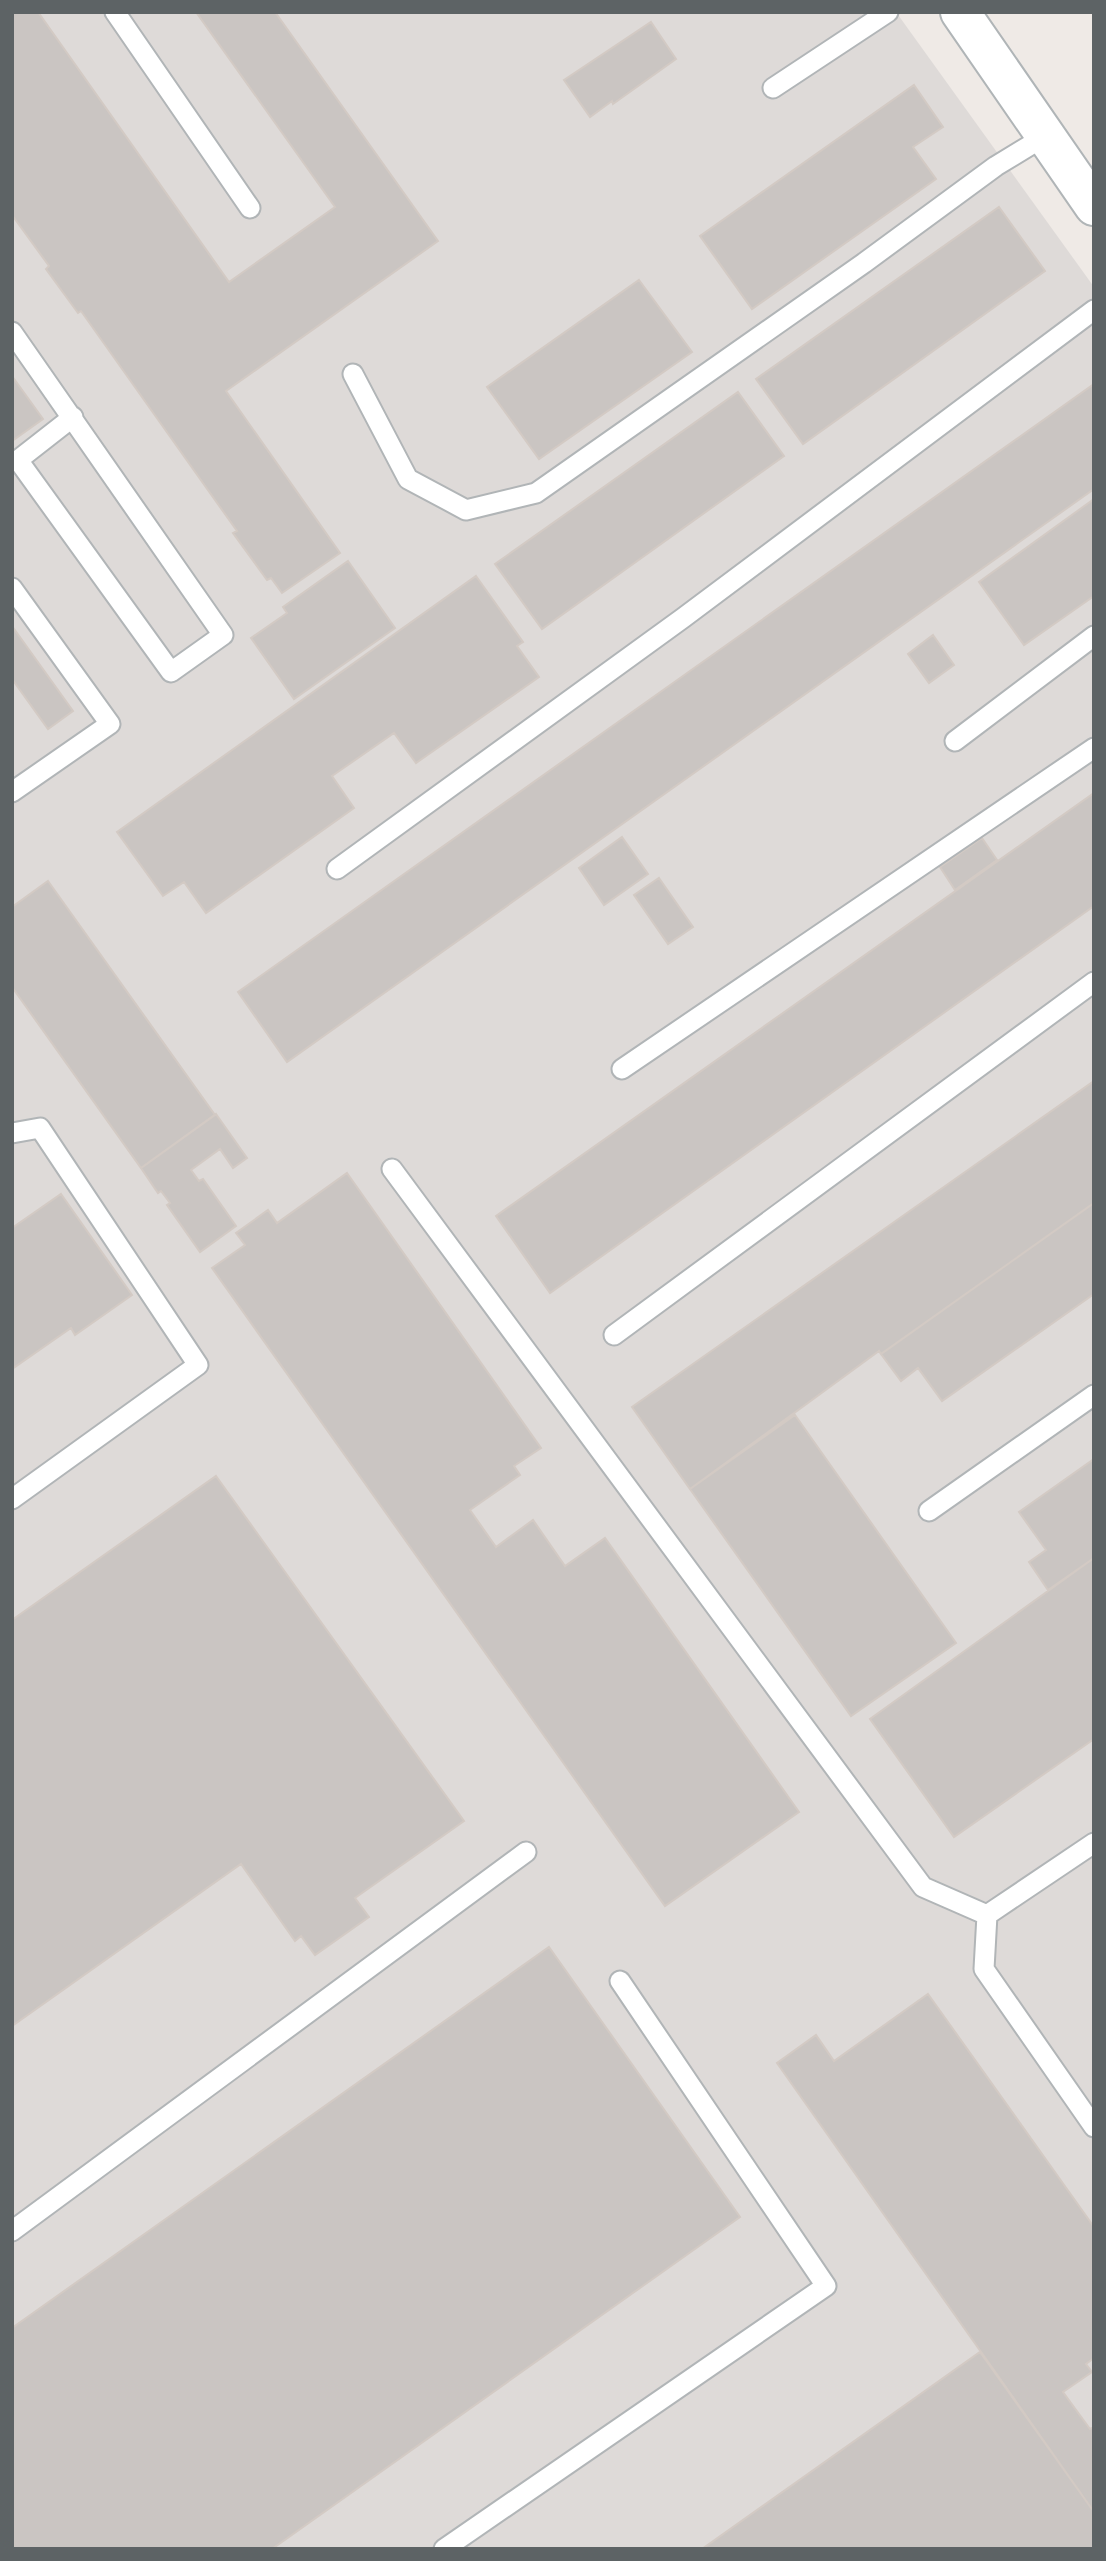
<svg xmlns="http://www.w3.org/2000/svg" width="1106" height="2561" font-family="'DejaVu Sans',sans-serif">
<style>
.industrial{fill:#dedad8}
.building{fill:#cac5c2;stroke:#d3cac4;stroke-width:2}
.lines{fill:none;stroke-linecap:round;stroke-linejoin:round}
.service-casing{stroke:#b1b5b7;stroke-width:23}
.secondary-casing{stroke:#b0b5b7;stroke-width:42}
.service{stroke:#fff;stroke-width:19}
.secondary{stroke:#fff;stroke-width:38}
</style>
<rect width="100%" height="100%" fill="#efeae6"/>
<path class="industrial" d="M12,12H896L1094,287V2549H12Z"/>
<path class="building" d="M12,12H38L229,282L335,207L196,12H275L438,241L226,391L340,553L282,593L271,578L267,580L233,533L237,531L81,311L78,313L46,269L49,266L12,215Z
M651,22L676,59L613,104L612,101L590,117L564,80Z
M914,85L943,127L913,147L936,179L752,309L700,236Z
M999,207L1045,271L803,444L756,379Z
M639,280L692,352L539,459L487,387Z
M12,376L43,419L12,441Z
M1094,384V489L287,1062L238,992Z
M738,392L784,456L542,629L495,564Z
M1094,499V596L1024,645L979,582Z
M348,561L395,628L294,699L251,638L287,613L283,607Z
M476,576L523,642L517,646L539,677L416,763L394,733L332,776L354,808L206,913L184,882L163,896L117,832Z
M12,626L73,711L48,729L12,679Z
M933,635L954,665L929,683L908,654Z
M1094,793V906L550,1293L496,1216Z
M622,837L648,874L604,905L579,868Z
M982,838L997,860L955,890L940,867Z
M659,878L693,927L668,944L634,895Z
M48,881L215,1115L141,1168L12,987V907Z
M1094,1081V1203L881,1354L879,1351L690,1489L632,1407Z
M216,1114L247,1158L233,1168L220,1149L191,1170L199,1181L203,1179L236,1226L200,1252L167,1205L170,1203L161,1191L158,1193L141,1168Z
M347,1173L541,1448L514,1466L520,1475L470,1510L496,1547L533,1520L565,1566L605,1538L799,1812L665,1906L212,1268L245,1245L236,1233L268,1210L277,1223Z
M61,1194L132,1295L75,1335L71,1328L12,1369V1228Z
M1094,1203V1294L942,1401L918,1368L901,1381L881,1354Z
M795,1415L956,1643L851,1716L690,1489Z
M1094,1459V1558L1048,1590L1029,1562L1046,1550L1019,1512Z
M216,1476L464,1821L355,1898L369,1917L315,1955L301,1936L295,1941L241,1864L12,2026V1620Z
M1094,1558V1739L954,1837L870,1719Z
M549,1947L740,2217L272,2549H12V2328Z
M928,1994L1094,2227V2358L1086,2364L1092,2372L1063,2392L1090,2429L1094,2427V2512L777,2063L816,2035L834,2061Z
M980,2352L1094,2512V2549H702Z"/>
<g class="lines">
<g class="service-casing">
<path id="service" d="M115,12L250,208
M773,88L888,12
M12,332L223,635L171,672L18,460L73,417
M353,374L408,479L466,510L536,493L864,263L996,166L1047,135
M12,588L110,724L12,792
M955,741L1094,636
M337,869L683,618L1094,310
M622,1069L1094,748
M12,1133L40,1128L198,1365L12,1499
M392,1169L923,1887L987,1915
M614,1335L1094,982
M929,1511L1094,1395
M1094,1843L987,1915L984,1969L1094,2127
M12,2231L526,1852
M444,2549L826,2286L620,1981"/>
</g>
<g class="secondary-casing">
<path id="secondary" d="M960,12L1094,206"/>
</g>
<use href="#service" class="service"/>
<use href="#secondary" class="secondary"/>
</g>
<rect width="1106" height="2561" fill="none" stroke="#5d6365" stroke-width="28"/>
</svg>
